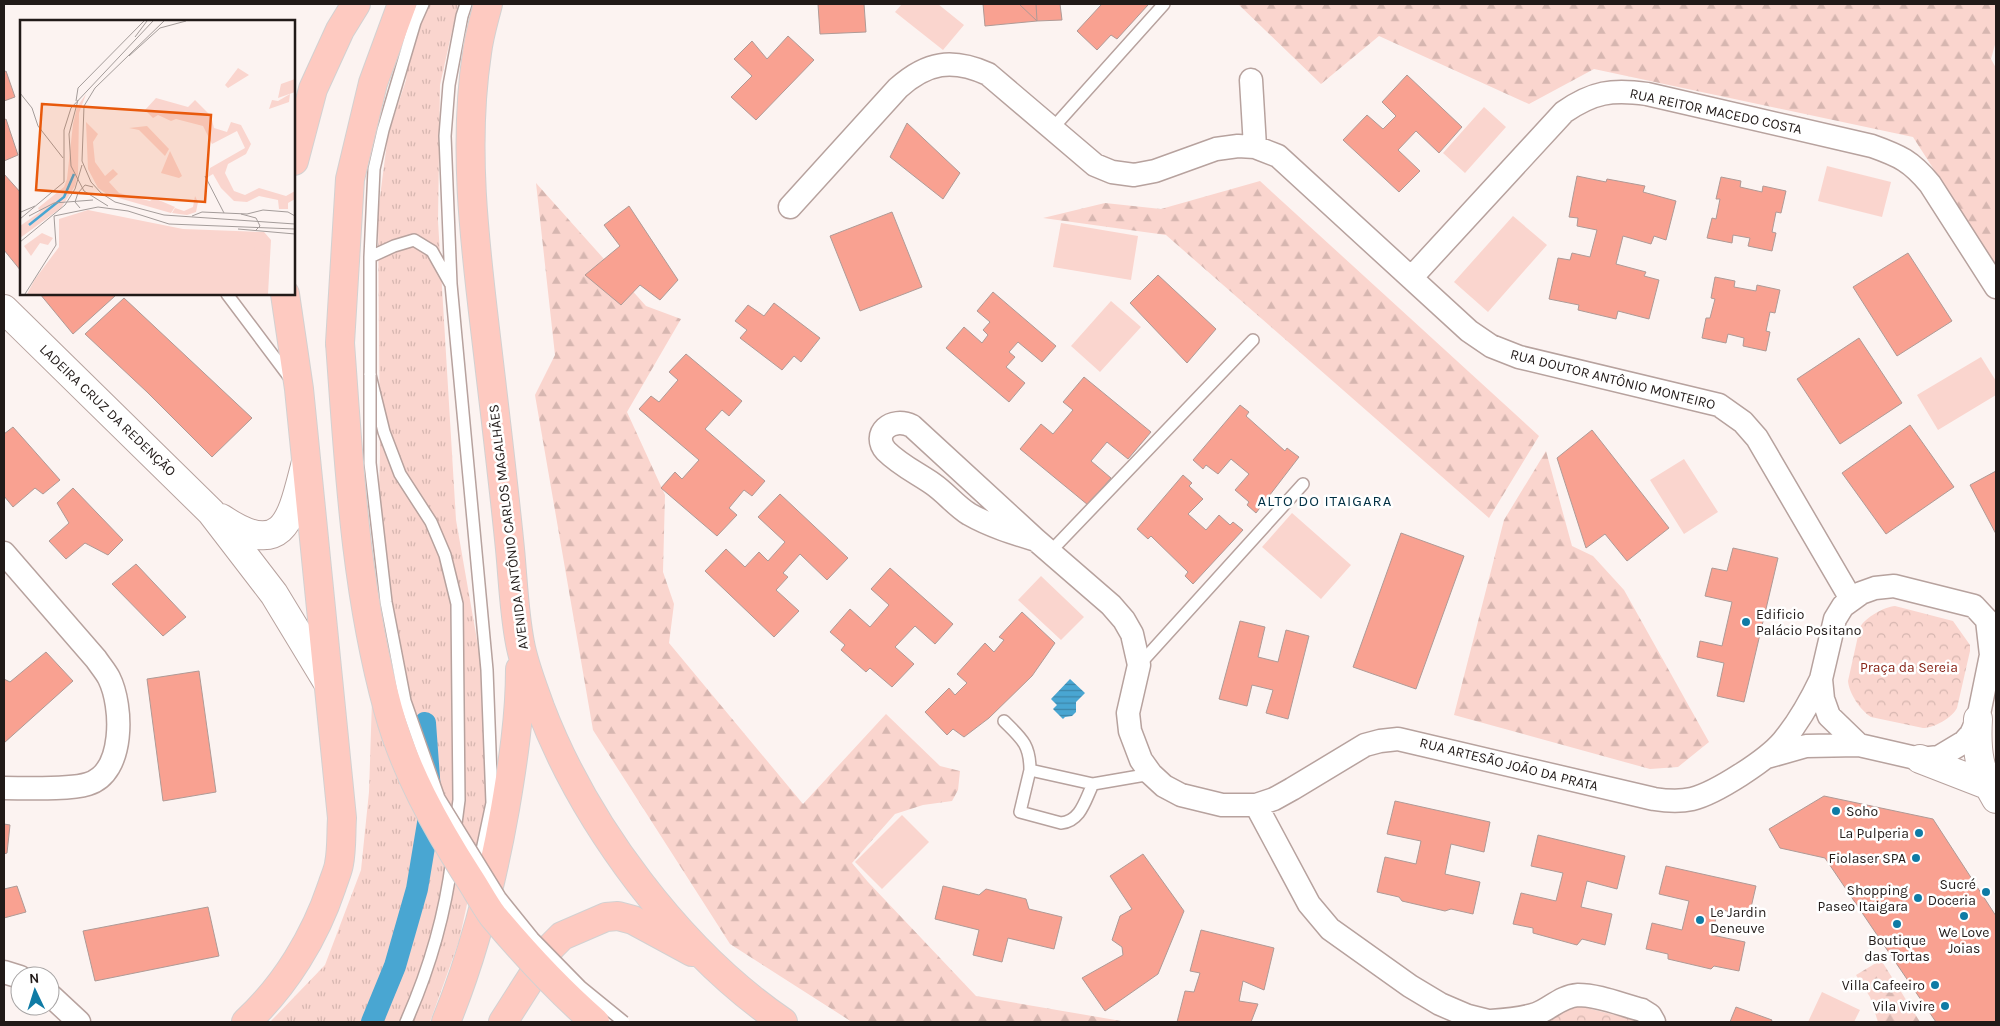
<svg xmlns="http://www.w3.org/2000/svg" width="2000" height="1026" font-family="Karla,sans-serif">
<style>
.grass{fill:url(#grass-tufts)}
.forest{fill:url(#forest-firs)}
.park{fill:url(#park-crowns)}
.pitch{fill:#fad5ce}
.water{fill:url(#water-rules)}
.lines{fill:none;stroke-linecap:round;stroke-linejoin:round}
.canal{stroke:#49a6d2;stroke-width:22}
.building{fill:#f9a191;stroke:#af9a96}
.service-casing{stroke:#b7a29e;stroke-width:14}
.minor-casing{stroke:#b7a29e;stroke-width:25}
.tertiary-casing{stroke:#b7a29e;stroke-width:30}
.primary-casing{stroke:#d3d1d1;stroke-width:30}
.service{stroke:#fff;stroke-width:11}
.minor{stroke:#fff;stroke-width:22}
.tertiary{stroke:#fff;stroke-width:28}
.primary{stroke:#fecac1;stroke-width:28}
.service-bridge-casing{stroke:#b7a29e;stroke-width:14;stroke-linecap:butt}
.primary-bridge-casing{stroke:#d3d1d1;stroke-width:30;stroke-linecap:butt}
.service-bridge{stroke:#fff;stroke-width:11}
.primary-bridge{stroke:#fecac1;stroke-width:28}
.poi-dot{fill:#0f7ba5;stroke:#fff;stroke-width:2}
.labels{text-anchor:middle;stroke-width:5;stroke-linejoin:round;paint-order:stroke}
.street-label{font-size:14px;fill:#211a18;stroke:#fff}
.poi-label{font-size:14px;fill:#211a18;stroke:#fff;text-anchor:end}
.park-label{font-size:14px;fill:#872215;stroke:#fff}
.neighbourhood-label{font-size:15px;letter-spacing:1px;fill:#002f43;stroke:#fff}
.inset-river{fill:none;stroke:#49a6d2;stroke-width:2.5}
.inset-road{fill:none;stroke:#a49c9a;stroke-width:1}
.view{fill:#e8590c;fill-opacity:0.15;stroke:#e8590c;stroke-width:2.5}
.inset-edge{fill:none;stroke:#211a18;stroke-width:2.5}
</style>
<defs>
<pattern id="grass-tufts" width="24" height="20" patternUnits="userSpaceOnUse" patternTransform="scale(1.25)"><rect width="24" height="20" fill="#fad5ce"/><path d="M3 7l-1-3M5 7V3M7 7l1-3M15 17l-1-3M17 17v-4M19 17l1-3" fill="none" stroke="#d6b6b0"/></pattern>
<pattern id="forest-firs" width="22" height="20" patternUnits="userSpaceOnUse" patternTransform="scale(1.25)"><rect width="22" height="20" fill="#fad5ce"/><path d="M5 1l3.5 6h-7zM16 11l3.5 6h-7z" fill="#d6b6b0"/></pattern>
<pattern id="park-crowns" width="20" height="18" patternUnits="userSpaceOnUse" patternTransform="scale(1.25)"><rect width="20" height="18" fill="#fad5ce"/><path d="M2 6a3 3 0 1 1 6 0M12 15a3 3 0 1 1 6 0" fill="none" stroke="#d6b6b0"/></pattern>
<pattern id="water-rules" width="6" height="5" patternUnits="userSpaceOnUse" patternTransform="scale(1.25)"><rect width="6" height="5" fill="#49a6d2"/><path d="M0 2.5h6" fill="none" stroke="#3c86a9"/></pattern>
</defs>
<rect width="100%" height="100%" fill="#fcf3f1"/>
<path class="grass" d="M420,4H458L440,85L438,221L456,520L481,663L486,806L480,844L459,941L430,1022H270L325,965L361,870L369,792L380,456L378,212L388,135L406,80L413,15Z"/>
<path class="forest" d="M1238,4H1996V41L1991,59L1996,68V266L1913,137L1594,69L1529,104L1379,36L1321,84Z
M1260,181L1539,436L1489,518L1166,235L1043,218L1105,203L1161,209Z
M536,183L646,306L681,319L627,412L665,495L663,572L674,604L669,643L803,804L886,714L940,766L960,771L958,790L952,801L923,805L895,814L852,863L868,882L976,996L1127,1022H852L730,944L593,730L535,395L555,355Z
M1546,451L1572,546L1593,556L1624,590L1709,742L1678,767L1650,769L1454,715L1504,520Z
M1881,960L1915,1014L1920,1022H1878L1870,997L1856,975Z"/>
<path class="park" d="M1895,606L1953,621L1970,645V651L1957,708C1952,718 1934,728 1923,728L1871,717C1860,710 1849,693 1848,681L1860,627C1866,617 1884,607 1895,606Z
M1575,1005L1639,1021L1640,1022H1540Z"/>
<path class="pitch" d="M902,4H938L964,25L943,50L895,12Z
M1484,107L1506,127L1465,173L1443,153Z
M1827,166L1891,182L1882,217L1818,201Z
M1513,216L1547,245L1488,312L1454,282Z
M1061,223L1138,236L1131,280L1053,267Z
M1111,301L1141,327L1100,372L1071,346Z
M1981,357L1996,381V395L1938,430L1917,395Z
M1684,459L1718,512L1684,534L1650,480Z
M1292,513L1351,565L1321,599L1262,547Z
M1041,576L1084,617L1061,640L1018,600Z
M902,815L929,842L882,889L855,862Z
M1822,992L1860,1010L1854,1022H1808Z"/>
<path class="water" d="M1070,679L1085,693L1076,702V712L1072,716L1065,717L1063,719L1053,709L1057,705L1051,699Z"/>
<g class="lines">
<path class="canal" d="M372,1022L395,966L417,889L431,805L425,723"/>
</g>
<path class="building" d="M818,4H864L866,32L820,34Z
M983,4H1036L1037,21L985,26Z
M1019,4H1060L1062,20L1037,21Z
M1100,4H1146L1148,5L1117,39L1111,35L1097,50L1077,31L1101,5Z
M788,36L814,60L756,120L731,97L752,76L734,59L752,41L767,59Z
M6,71L15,97L4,101V72Z
M1407,75L1462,127L1439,153L1416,131L1398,150L1420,171L1399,192L1343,140L1367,115L1383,129L1396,116L1382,102Z
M6,119L18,155L4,161V120Z
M907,123L960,173L943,199L890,157Z
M4,174L21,193V271L4,250Z
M1577,176L1606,182L1607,179L1645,186L1643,192L1676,201L1666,240L1654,236L1651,244L1623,236L1616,264L1646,272L1644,276L1659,280L1649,319L1618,311L1616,319L1578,310L1579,305L1549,299L1558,258L1570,260L1572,253L1590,257L1597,230L1577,226L1578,218L1569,217Z
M1721,177L1741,181L1740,187L1762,192L1763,186L1786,191L1781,213L1776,212L1772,232L1776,233L1772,251L1748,246L1750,238L1733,235L1732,243L1707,238L1712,218L1716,219L1720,199H1716Z
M629,206L678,280L660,300L640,285L621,305L585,275L620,246L604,225Z
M892,212L922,287L860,311L830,236Z
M1908,253L1952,321L1897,356L1853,287Z
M1158,275L1216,329L1187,363L1130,303Z
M1715,277L1735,281L1734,287L1756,291L1757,285L1780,290L1775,313L1770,312L1766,331L1770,332L1766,351L1743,346L1744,338L1728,334L1726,343L1702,338L1706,318H1710L1715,299L1711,298Z
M993,292L1056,346L1042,362L1018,342L1009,352L1015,357L1006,367L1025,383L1009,402L946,348L964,327L982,343L988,335L983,330L990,322L977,311Z
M40,294H113L115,296L73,334Z
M124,298L252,418L212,457L147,392L85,334Z
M774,303L820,338L801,362L794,356L782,370L740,338L747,330L735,321L748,305L764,316Z
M1859,338L1902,403L1840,444L1797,379Z
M686,354L742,401L729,416L722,410L705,429L765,481L752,496L744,490L729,508L737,515L717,536L661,488L675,472L682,479L699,460L639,409L651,396L659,402L678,380L669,372Z
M1084,377L1151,432L1128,459L1107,442L1091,461L1111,478L1088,505L1020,449L1041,424L1053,434L1073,410L1063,402Z
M1240,405L1249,412L1246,416L1285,451L1287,448L1299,457L1256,513L1247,505L1249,502L1235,490L1249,474L1231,459L1218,474L1206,465L1203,469L1193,460Z
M1910,425L1954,487L1886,534L1842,473Z
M13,427L60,480L43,494L35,488L13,507L4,496V434Z
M1592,430L1669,528L1627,561L1605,534L1586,548L1557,458Z
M1996,471V534L1970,485Z
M1183,475L1192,483L1189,486L1203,499L1188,514L1206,530L1219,515L1230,525L1233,522L1243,530L1193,584L1185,576L1188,572L1151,536L1148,539L1137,529Z
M73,488L123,540L108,555L85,543L66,559L49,541L69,523L57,503Z
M780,494L848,558L827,580L800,554L783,573L788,577L776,590L799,611L774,637L705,571L726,549L745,567L759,552L768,561L785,542L758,517Z
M1401,533L1464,556L1416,689L1353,667Z
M1733,548L1778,558L1744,702L1717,696L1724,663L1697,657L1700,641L1722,646L1732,602L1705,596L1712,568L1727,571Z
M136,564L186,617L163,636L112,584Z
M890,568L953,624L935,644L915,626L895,647L914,664L892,687L870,668L866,672L841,650L845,645L830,632L850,609L870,627L889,605L871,589Z
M1022,612L1055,643L1032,676L989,718L964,737L953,729L947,735L925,712L949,688L955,695L967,683L957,674L985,643L994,652L1004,640L999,637Z
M1240,621L1265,627L1258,657L1278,662L1286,630L1309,636L1288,719L1266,713L1273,690L1252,685L1247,706L1219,699Z
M46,652L73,681L4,743V679L10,682Z
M199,671L216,792L163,801L147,679Z
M1824,796L1933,819L1996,916V1022H1936L1825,858L1780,848L1769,829Z
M1395,801L1490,822L1484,852L1451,844L1445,874L1480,882L1473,914L1451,909L1445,911L1402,901L1399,897L1377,892L1385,857L1416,864L1421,841L1387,834Z
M4,824L10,825L7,853L4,854Z
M1538,835L1625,856L1617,889L1587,881L1581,907L1612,914L1605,945L1582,939L1577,945L1533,933V928L1513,924L1521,893L1556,901L1563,873L1531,866Z
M1143,854L1184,911L1158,974L1105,1011L1082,978L1123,955L1122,947L1112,940L1120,916L1132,909L1110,876Z
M1666,866L1756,886L1749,916L1718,909L1712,935L1745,942L1739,971L1714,966L1711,969L1668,959V954L1646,949L1652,923L1682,930L1689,901L1659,894Z
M17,886L26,912L4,918V889Z
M943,886L979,895L986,889L1026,899L1029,909L1062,917L1054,949L1008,938L1002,962L973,955L979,930L935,919Z
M208,907L219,956L95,981L83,931Z
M1201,930L1274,948L1264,990L1243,981L1239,1001L1258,1004L1251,1022H1177L1185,991L1194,992L1200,973L1190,971Z
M1736,1007L1772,1020L1771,1022H1730Z"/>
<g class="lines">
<g class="service-casing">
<path id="service" d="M423,4L415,22L383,130L374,169L370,257V375L384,432L400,474L431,522L445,555L457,604L459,800L455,831
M466,4L462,16L449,85L445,136L451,284L487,670L492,803L478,869
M1052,129L1164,4
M370,257L394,246L414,240L432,251L450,283
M227,294L290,378
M1050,552L1253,340
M1139,665L1303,484
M1004,721C1021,738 1030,744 1030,770
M1093,784C1085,800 1081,821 1061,823L1020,812L1030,770L1093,784L1151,774
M406,1022C429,970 445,916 452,859"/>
</g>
<g class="minor-casing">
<path id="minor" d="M1251,80L1255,147
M790,207L898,88C927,62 952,58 988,74L1095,165L1112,172L1134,175L1155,171L1216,149L1238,146L1255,147L1278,156L1469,331L1491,346L1519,357L1719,405L1743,422L1757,438L1851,599
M1412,277L1564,112C1593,92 1612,89 1647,94L1872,146C1900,156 1911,161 1930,184L1996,287
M1036,540C1013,533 990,526 969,514C956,506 946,493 933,484C917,473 900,465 886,451C871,434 891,416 912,426L1036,540L1111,605L1124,620L1132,634L1139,665L1128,713L1130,731L1141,760L1151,774L1164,786L1181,795L1222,805H1256L1274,799L1292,789L1365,745L1380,741L1398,739L1654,799C1667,801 1679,802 1692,799C1716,793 1767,760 1783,741C1798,723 1811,700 1821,679
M4,553L96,659C100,665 106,672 109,678C123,706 125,773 88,784C69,790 26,788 4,788
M1894,586L1974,606L1987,620L1991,655L1978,719L1971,734L1964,742L1939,757L1920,759L1859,745L1829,716L1823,699L1821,679L1835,619L1843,606L1861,593L1875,588Z
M1767,757L1806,746L1859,745
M1256,805L1309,904L1330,929L1410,986L1440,1004L1468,1016L1492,1022
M4,972L20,977
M50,995L79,1022
M1490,1021C1505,1020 1521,1019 1536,1014C1550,1009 1561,996 1578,995C1599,995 1622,1005 1642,1010L1650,1015L1654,1022"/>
</g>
<g class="tertiary-casing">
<path id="tertiary" d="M4,309L211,512L274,594L328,683
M221,518C286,562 292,515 306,462
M1978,719C1976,752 1979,771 1996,799
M1920,759L1987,785"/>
</g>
<g class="primary-casing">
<path id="primary" d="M488,4C484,20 479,36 477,53C461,158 478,266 490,371C497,430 504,489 510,549C513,580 514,612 520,643C524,665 533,687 540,707C585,825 679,951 783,1022
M294,161L313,89L340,30L356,4
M340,343L350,179L373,83L402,4
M246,1022C285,986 315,937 332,886C334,879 338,871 339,864C342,849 341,833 342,818L299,389L285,294
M446,1022C474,953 492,883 505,809C513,762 520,716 520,669
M503,1022L551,947L562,936L606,917L618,916L633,920L692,952"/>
</g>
<use href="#service" class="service"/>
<use href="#minor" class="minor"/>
<use href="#tertiary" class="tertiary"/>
<use href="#primary" class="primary"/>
<g class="service-bridge-casing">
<path id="service-bridge" d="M370,375V463L386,602L405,701L439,798L500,897L533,938L581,987L624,1022"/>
</g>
<g class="primary-bridge-casing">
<path id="primary-bridge" d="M340,343C349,465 355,589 388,709C404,769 435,825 469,878C477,890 484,904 493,916C524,953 558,990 595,1022"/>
</g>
<use href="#service-bridge" class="service-bridge"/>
<use href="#primary-bridge" class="primary-bridge"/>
</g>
<g class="poi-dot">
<circle cx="1746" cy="622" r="5"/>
<circle cx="1836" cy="811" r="5"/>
<circle cx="1919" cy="833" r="5"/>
<circle cx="1916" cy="858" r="5"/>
<circle cx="1986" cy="892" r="5"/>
<circle cx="1918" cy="898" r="5"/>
<circle cx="1964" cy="916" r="5"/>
<circle cx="1700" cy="920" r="5"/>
<circle cx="1897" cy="924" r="5"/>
<circle cx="1935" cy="985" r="5"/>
<circle cx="1945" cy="1006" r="5"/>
</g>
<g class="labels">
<g class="street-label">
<text transform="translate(1716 111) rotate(12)" y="5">RUA REITOR MACEDO COSTA</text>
<text transform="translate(1613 379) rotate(14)" y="5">RUA DOUTOR ANTÔNIO MONTEIRO</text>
<text transform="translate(108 410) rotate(44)" y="5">LADEIRA CRUZ DA REDENÇÃO</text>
<text transform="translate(508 527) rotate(-97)" y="5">AVENIDA ANTÔNIO CARLOS MAGALHÃES</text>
<text transform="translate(1509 764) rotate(14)" y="5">RUA ARTESÃO JOÃO DA PRATA</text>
</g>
<g class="poi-label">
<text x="1756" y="619" text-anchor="start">Edificio<tspan x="1756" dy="16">Palácio Positano</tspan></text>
<text x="1846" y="816" text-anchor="start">Soho</text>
<text x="1909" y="838">La Pulperia</text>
<text x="1906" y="863">Fiolaser SPA</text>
<text x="1976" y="889">Sucré<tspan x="1976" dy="16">Doceria</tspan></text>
<text x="1908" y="895">Shopping<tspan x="1908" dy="16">Paseo Itaigara</tspan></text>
<text x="1710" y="917" text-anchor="start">Le Jardin<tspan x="1710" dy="16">Deneuve</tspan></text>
<text x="1964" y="937" text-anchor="middle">We Love<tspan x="1964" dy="16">Joias</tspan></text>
<text x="1897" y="945" text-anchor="middle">Boutique<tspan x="1897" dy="16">das Tortas</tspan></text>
<text x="1925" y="990">Villa Cafeeiro</text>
<text x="1935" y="1011">Vila Vivire</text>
</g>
<g class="park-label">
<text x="1909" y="672">Praça da Sereia</text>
</g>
<g class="neighbourhood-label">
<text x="1325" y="506">ALTO DO ITAIGARA</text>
</g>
</g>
<g transform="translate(20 20)">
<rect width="275" height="275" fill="#fcf3f1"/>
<path d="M66,74L59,93L58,154L55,166L41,188L0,218V206L20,192L18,188L44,167L47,159L53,104L57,87Z" fill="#fad5ce"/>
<path d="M218,48L229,55L208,68L205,65ZM275,59V72L258,78L261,64ZM136,78L168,87L175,80L191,96L194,108L207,112L211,102L221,105L231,124L226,134L208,144L205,153L214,171L225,175L239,168L266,176L275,171V179L268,183V189H259L258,180L239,176L227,182L214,181L201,168L193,154L188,157L190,148L225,128L217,111L192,124L183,106L156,99L151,101L138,95L133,98L125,90ZM66,102L78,114L73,122L75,142L85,156L93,149L98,154L89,162L99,173L130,181L134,178L155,187L151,193L88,175L78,168L68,149ZM127,106L149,129L145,136L119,110L109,108ZM150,131L162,156L159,158L141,153ZM175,176L178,182L176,192L167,195L152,193L155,188L164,191L173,187ZM22,213L33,218L28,225L20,223L11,236L4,226Z" fill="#fad5ce"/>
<path d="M270,74L269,82L249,89L252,80L258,81ZM68,190L163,209L244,212L251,220L248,274H7L15,259L39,227V199Z" fill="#fad5ce"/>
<path d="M236,216L246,217V236L234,231Z" fill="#fad5ce"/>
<path class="inset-river" d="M9,205L44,177L54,154"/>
<path class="inset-road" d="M144,1L75,68L64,86L62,141L71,162L81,173L95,182L144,195L275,204M115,17L127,1M109,36L140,8L166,1M0,73L12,88L18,106L43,138M58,80L49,114L51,146L64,171L88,186M56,81L58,68L124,1M185,156L204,193M60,188L55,182L58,173L65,165L73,167M1,192L15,186M221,194L236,198L240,206L236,210M9,196L34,183L73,180M34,196L78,187L108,191L149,204L275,209M172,196L182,192L227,194L243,190L268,192L275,196M0,199L44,162V110L51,88L133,1M218,209L275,214M0,222L45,185L55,169L62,145M5,274L36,225L34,196"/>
<path class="view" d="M22,84L191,95L185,182L16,170Z"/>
<rect width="275" height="275" class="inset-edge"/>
</g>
<rect width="2000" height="1026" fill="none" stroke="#211a18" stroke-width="10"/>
<g transform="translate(35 991) rotate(356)"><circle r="24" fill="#ffffff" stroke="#a6a3a3"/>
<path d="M0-4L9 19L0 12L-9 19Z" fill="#0f7ba5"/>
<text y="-8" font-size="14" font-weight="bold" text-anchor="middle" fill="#211a18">N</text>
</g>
</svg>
